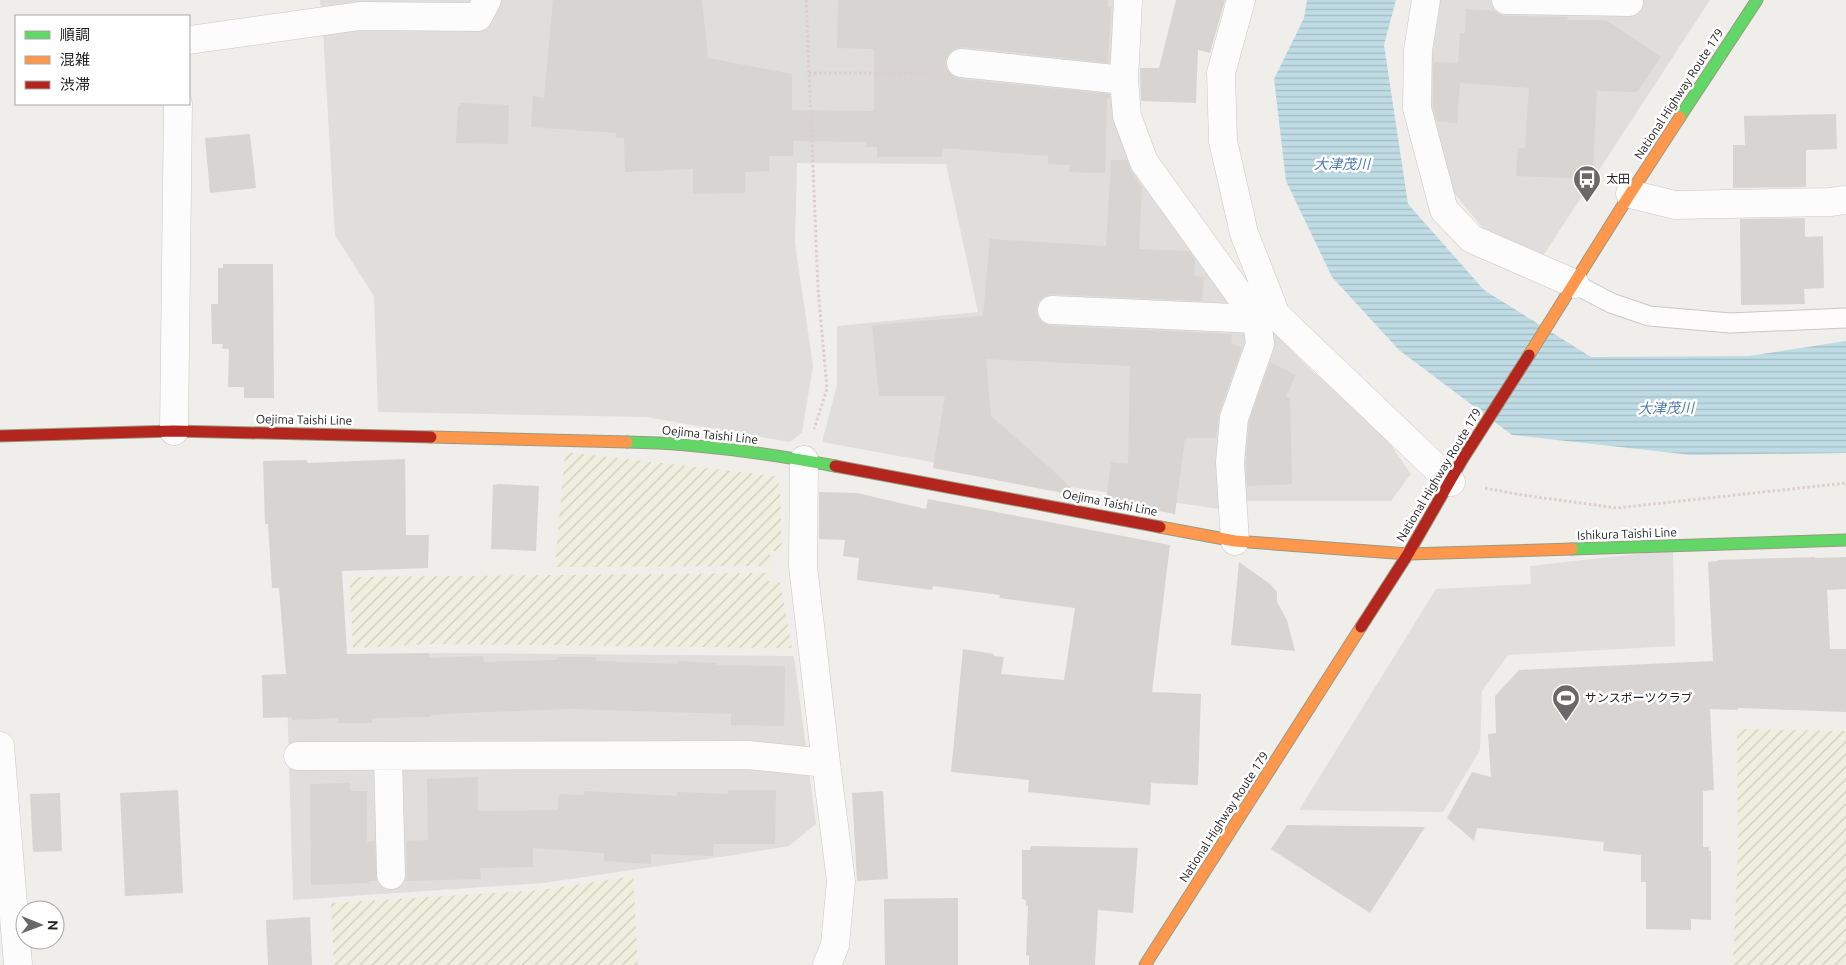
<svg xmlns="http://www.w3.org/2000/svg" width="1846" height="965" font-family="Ubuntu,'Noto Sans JP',sans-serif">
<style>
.residential{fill:#dfdedc}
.farmland{fill:url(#farmland-furrows)}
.parking{fill:#e0dfde}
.water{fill:url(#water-rules)}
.building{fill:#d7d4d2}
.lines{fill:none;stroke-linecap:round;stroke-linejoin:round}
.lane-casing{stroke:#c9c8c7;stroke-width:21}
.street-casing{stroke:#c9c8c7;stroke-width:29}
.fast-casing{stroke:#999a82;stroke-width:13}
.slow-casing{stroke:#999a82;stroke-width:13}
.jam-casing{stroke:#999a82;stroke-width:13}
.path{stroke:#dccecd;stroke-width:3;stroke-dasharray:2.5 2.5;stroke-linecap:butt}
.lane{stroke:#fdfcfc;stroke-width:19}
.street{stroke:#fdfcfc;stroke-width:28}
.fast{stroke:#63d668;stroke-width:11}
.slow{stroke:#ff974d;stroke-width:11}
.jam{stroke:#b3261e;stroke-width:11}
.labels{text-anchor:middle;stroke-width:5;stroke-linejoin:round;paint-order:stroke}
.street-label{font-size:12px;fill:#222;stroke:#fff}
.poi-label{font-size:12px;fill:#222;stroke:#fff;text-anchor:start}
.water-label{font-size:14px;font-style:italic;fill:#4a7aab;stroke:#fff}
</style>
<defs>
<pattern id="farmland-furrows" width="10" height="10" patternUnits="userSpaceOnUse" patternTransform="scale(1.25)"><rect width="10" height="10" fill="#efefdf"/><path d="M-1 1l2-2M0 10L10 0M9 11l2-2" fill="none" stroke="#cdcdbf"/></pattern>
<pattern id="water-rules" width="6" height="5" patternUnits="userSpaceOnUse" patternTransform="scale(1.25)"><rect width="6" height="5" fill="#bfdbe3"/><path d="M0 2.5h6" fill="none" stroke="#a4bcc2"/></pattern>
</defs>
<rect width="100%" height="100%" fill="#f0eeeb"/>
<path class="residential" d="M320,0H1113L1121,139L1198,252L1313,372L1370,415L1411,474L1391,501H1249L1219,509L1057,485L822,442L837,385V326L978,312L946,164L797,163L795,243L813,366L802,432L790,442L646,417L378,412L374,296L335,235L323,31Z
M1440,0H1710L1541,259L1482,227L1445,182L1426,102Z
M437,653L794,656L816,824L789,846L734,855L543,883L293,900L286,660Z"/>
<path class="farmland" d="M565,452L775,476L780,487L782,551H770V566L555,567Z
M768,573V581L780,582L792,648L438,644L353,648L350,577Z
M1737,729L1846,731V965H1733L1738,851Z
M633,876L638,965H334L331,903L541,890Z"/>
<path class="parking" d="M1673,550L1675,646L1508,655L1482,691L1480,750L1443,812L1299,810L1436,589L1531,584L1530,566Z"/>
<path class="water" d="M1307,0H1396L1384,45L1408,204L1484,290L1591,357L1749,356L1846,341V453L1691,455L1512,435L1399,350L1332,277L1286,181L1274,79L1304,18Z"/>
<path class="building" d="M553,0H702L708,58L792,74V110L874,111V49L837,48L838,0H1108V7H1111L1108,63L963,47L955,49L949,53L945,62L947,69L951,75L959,79L1110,94V99H1107L1105,173L1069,172V165L1048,164V156L942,148V157H877V147H866V142L793,141V156H769V171L745,172V193L693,194V169L625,172L624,138H616V133L531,127L533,96L544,98Z
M1176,0H1225L1210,53L1198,50L1196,103L1141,101L1140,68H1159Z
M1466,9L1495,11L1498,14L1506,16L1568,17L1567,20H1606L1661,57L1637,92L1597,91L1593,166H1588L1586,179L1516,176L1518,148H1525L1529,88L1460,83L1457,123L1437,121L1433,106V62L1458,63L1460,33H1465Z
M460,103L509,105L508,144L456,143L458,106H460Z
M1836,114L1837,149L1806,150V187L1733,188V145H1745L1744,116Z
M250,134L256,188L210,193L205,138Z
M1111,160H1127L1131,171L1142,187L1139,249L1189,251L1195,260L1194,276L1204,277L1202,301L1053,294L1045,296L1039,301L1036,310L1038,317L1043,323L1051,326L1232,334L1231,343L1242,348L1219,413L1216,438H1185L1175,514L1106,501L1111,462L1128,464L1130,366L986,359L991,416L1048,466L1079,496L933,468L945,396H879L872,325L983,316L990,239L1106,246Z
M1805,218V237L1823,236L1824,288L1804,289L1805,304L1741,305L1740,219Z
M223,264H273L274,398H244V387H228L229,349H222L223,344H212L211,304H218V268H223Z
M1270,362L1296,375L1286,396L1290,399L1292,484L1247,486L1246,462L1249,421Z
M405,459L406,535H429L428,568L342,571L347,654L429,653V658L483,656L484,662L557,660V657H596V661L678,664V661L717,663V665L785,666L784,726L731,725V714L571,709L485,712L431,715V717L372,718V723H338V718L292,720V717L263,718L262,675L286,674L279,588H272L268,524H265L263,461L306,460L308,463Z
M499,484L539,486L536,551L491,549L493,485Z
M819,492L857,493L926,509L928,499L1170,545L1152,692L1201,694L1198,785L1151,783L1150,805L1028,792L1029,780L951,772L963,649L994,654V656L1004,657L1001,674L1064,680L1075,608L999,598L1000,595L933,586L932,590L857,580L859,558L843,556L845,540L819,539Z
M1815,557V558L1846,557V589L1827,590L1830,649H1846V712L1738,708V710L1710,709L1714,790L1703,791V847H1709V851H1711V920L1691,919V930L1646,929V882H1641V855L1603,851L1604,842L1477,828L1474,841L1447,818L1472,772L1491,777L1488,734L1496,733L1495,696L1519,670L1713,661L1708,562L1718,561L1717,560Z
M1239,562L1270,584L1277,592V602L1287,620L1295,651L1231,645Z
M478,777V811L558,810L559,794L584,795V791L677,796V792L728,794V790H776L775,844H714L713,856L651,854V864L604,861V853L533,848V867L480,868L481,879L405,881L407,875L406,841L428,840L427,779Z
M350,783V791H367V842L375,841L377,881H369V883L311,885L310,784Z
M178,790L183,893L125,896L120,793Z
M883,791L888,879L857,881L852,793Z
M60,793L62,851L33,852L30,794Z
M1287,825L1425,827L1370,913L1271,849Z
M1031,846L1138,848L1133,913L1098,910L1095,965H1029V956L1026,955L1028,906H1026V900L1022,899V850H1030Z
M958,898V965H885L884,899Z
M310,917L312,965H268L266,920Z"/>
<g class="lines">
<g class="lane-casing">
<path id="lane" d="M1575,284L1611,303L1649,316L1730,323L1846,318"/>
</g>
<g class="street-casing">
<path id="street" d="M1128,0L1124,80L1127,116L1144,162L1257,319L1260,344L1234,418L1230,462L1235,541
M1241,0L1221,73L1223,141L1244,233L1276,315L1451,482
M1426,0L1418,50L1417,108L1444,210L1472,239L1575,284
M1506,0L1629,2
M189,40L360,16L478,17L487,0
M961,63L1124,80
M1630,194L1675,205L1830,202L1846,200
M1052,310L1257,319L1269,316
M174,431L178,104
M804,460L803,566L826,763L841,881L835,945L827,965
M0,746L18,965
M298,756L748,755L826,763
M388,756L391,875"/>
</g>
<g class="fast-casing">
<path id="fast" d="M1680,117L1757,0
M627,442C697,443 766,453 835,466
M1572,549L1846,540"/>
</g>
<g class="slow-casing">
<path id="slow" d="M1529,355L1630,194L1680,117
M431,437L627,442
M1160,527L1235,541L1408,554L1572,549
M1145,965L1361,627"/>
</g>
<g class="jam-casing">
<path id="jam" d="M0,436L174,431L431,437
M835,466L1160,527
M1361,627L1408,554L1462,460L1529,355"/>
</g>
<path class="path" d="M806,0L818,288L827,389L814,429
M809,73H931
M1485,488L1522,495L1617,508L1846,483"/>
<use href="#lane" class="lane"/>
<use href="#street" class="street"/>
<use href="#fast" class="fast"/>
<use href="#slow" class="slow"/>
<use href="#jam" class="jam"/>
</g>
<defs>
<g id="bus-pin" transform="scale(1.4375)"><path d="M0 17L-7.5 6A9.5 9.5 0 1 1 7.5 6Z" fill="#6a6968" stroke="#fff"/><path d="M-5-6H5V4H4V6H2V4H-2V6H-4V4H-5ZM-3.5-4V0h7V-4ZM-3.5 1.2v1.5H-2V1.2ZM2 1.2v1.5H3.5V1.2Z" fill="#fff"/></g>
<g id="stadium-pin" transform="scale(1.4375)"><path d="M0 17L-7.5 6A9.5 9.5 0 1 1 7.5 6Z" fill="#6a6968" stroke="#fff"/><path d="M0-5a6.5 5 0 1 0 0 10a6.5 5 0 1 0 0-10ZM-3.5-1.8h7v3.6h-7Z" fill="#fff"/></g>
</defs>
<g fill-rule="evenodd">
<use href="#bus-pin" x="1587" y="179"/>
<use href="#stadium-pin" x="1566" y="698"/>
</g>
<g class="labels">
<g class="street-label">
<text transform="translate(1679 94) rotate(-57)" y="4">National Highway Route 179</text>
<text transform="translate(304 420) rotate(1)" y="4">Oejima Taishi Line</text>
<text transform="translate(710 435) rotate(6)" y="4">Oejima Taishi Line</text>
<text transform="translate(1439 475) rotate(-59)" y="4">National Highway Route 179</text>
<text transform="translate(1110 503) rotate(11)" y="4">Oejima Taishi Line</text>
<text transform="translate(1627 534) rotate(-2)" y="4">Ishikura Taishi Line</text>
<text transform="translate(1224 817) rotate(-57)" y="4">National Highway Route 179</text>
</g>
<g class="poi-label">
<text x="1606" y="183">太田</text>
<text x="1585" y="702">サンスポーツクラブ</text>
</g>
<g class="water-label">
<text x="1342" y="169">大津茂川</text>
<text transform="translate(1666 408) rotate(-1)" y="5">大津茂川</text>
</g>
</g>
<rect x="15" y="15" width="175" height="90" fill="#ffffff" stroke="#a7a7a7"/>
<rect x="25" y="31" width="25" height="8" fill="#63d668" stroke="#a7a7a7"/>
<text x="60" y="40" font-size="15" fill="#222222">順調</text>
<rect x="25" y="56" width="25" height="8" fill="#ff974d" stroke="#a7a7a7"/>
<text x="60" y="65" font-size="15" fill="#222222">混雑</text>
<rect x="25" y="81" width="25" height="8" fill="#b3261e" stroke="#a7a7a7"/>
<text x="60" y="90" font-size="15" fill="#222222">渋滞</text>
<g transform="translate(40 925) rotate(91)"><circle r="24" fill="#ffffff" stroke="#a7a7a7"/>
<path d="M0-4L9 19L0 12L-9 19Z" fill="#6a6968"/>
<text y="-8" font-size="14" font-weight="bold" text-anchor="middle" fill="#222222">N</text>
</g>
</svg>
